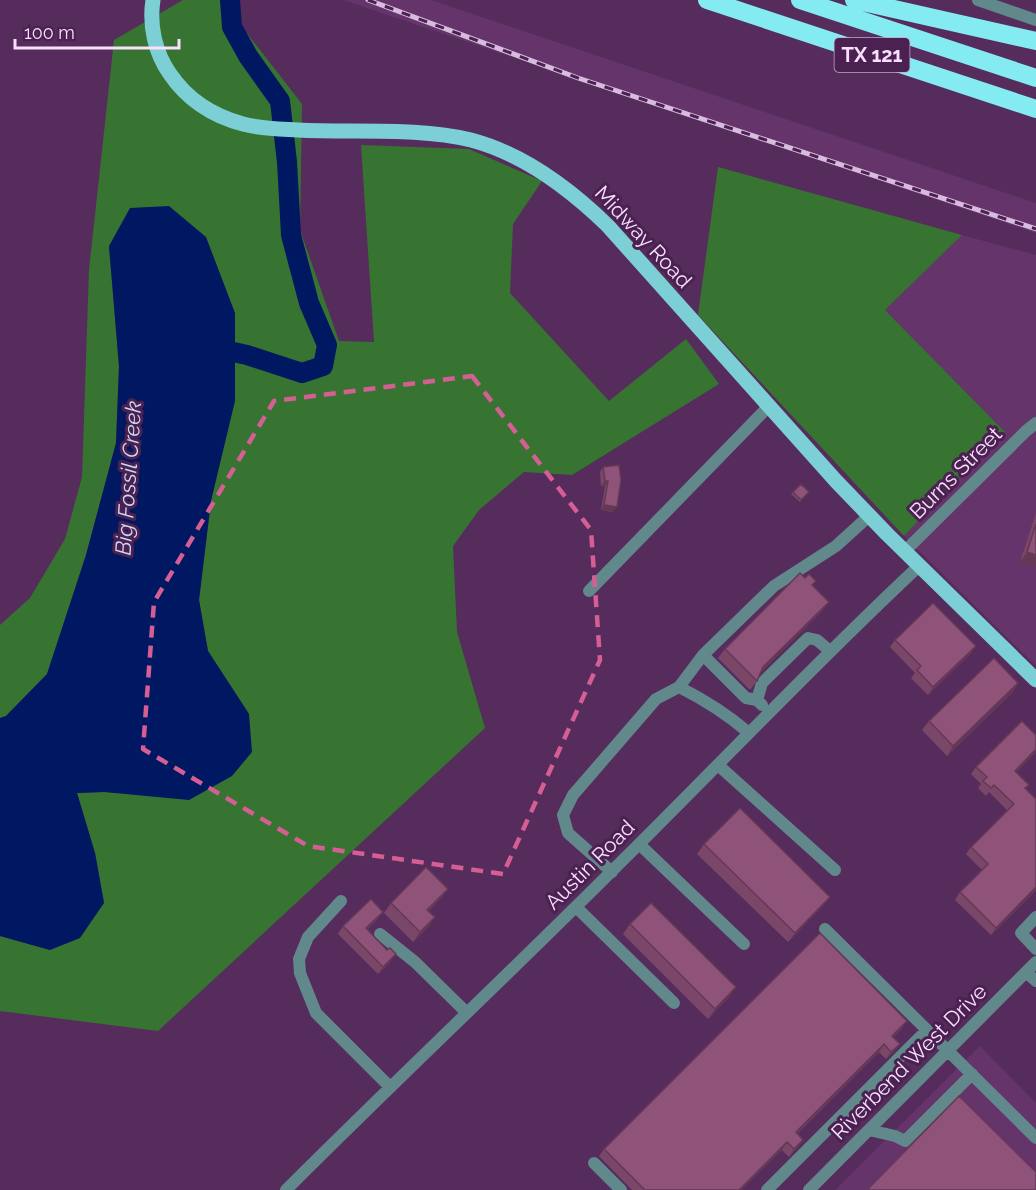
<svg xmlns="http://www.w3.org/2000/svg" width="1036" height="1190" font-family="Raleway,sans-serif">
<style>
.built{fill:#64346b}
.green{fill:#377431}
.water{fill:#001861}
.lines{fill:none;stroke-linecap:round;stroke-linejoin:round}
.river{stroke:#001861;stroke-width:20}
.minor{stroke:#61888b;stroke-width:12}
.major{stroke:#7ccfd5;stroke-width:15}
.highway{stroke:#85ebf2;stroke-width:18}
.rail-casing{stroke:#d8bcdd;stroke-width:5}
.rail{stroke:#4b2152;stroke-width:3;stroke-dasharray:9;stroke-linecap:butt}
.wall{fill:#7b4768}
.shaded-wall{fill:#643955}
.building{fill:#8f5279;stroke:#643955;stroke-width:1.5}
.marked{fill:none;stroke:#d55e94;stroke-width:4.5;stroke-dasharray:12 8;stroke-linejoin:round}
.labels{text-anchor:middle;stroke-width:6;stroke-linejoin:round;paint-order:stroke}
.shield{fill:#4b2152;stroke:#c5a7ca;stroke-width:1.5}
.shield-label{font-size:20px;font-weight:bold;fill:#f9e0fd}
.street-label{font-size:21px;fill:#f9e0fd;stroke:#4b2152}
.water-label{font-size:22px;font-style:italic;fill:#cbdaf4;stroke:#4b2152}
</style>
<rect width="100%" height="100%" fill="#562c5d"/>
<path class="built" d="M343,0H431L1036,203V233Z
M962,235L1036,255V666L904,536L1005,432L885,310Z
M980,1046L1036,1103V1190H835Z"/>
<path class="green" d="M183,0H221L302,104L300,230L339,341L374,342L361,145L469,149L542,181L513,224L510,293L609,401L686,339L719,384L572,475L524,472L479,510L453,546L457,632L485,728L158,1031L0,1011V936L50,950L104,903L95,853L77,793L104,792L249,714L208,651L199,600L211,501L109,246L119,366L116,443L86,555L47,674L6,716L0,718V625L30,598L65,539L82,477L89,270L114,40Z
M718,167L962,235L885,310L1005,432L904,536L698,315Z"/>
<path class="water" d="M169,206L206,237L235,313V401L211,501L199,600L208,651L249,714L252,752L232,776L189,800L104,792L77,793L95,853L104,903L80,938L50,950L0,936V718L6,716L47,674L86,555L116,443L119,366L109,246L130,208Z"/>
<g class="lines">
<path class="river" d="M211,347L247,355L302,373L323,366L327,345L309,303L291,235L287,162L280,101L248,56L232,27L230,0"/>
<path class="minor" d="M978,0L1036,20
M905,551L1026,431L1036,423
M589,591L769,406
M703,655L746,698L757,700L762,705
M679,687L703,655L774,586L836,546L869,516
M757,700L762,683L808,638L817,640L830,651
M718,765L835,870
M639,844L744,944
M612,872L568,833L563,815L573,795L656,699L679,687C705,700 727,714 749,733
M341,901L308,937L299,959L300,973L316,1013L390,1087
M576,907L674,1003
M1036,917L1021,933L1036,949
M825,929L1036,1138
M380,934L415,962L467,1013
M1026,972L1036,981
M869,1130L895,1136L905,1141L972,1074
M594,1163L621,1190
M286,1190C397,1079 512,971 623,860C722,762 817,661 919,566
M767,1190L927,1030
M809,1190L1036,962"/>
<path class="major" d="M153,0C149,25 155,53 170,74C187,99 213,116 243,124C261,129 280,129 298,130C352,133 418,127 471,140C524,154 569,188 608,226L836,481L887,534L1036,680"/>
<path class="highway" d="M707,0L1036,109
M800,0L1036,78
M854,0L1036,41"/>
<g class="rail-casing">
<path id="rail" d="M368,0L578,78L1036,229"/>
</g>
<use href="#rail" class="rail"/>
</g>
<path class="wall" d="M619,465L613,512L601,510L605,486H601L600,472L603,467Z
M793,492H809L800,502L791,494Z
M1036,513V567L1020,562Z
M813,586L822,611L760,673L757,681L750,690L718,658L725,649Z
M895,640L976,646L971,653L928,695L911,678L915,673L890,647Z
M1018,683L1012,693L947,756L922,730L929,721Z
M1036,752L1016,772L1026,789L1036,890L991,935L955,900L960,892L982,870L966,854L971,847L1007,810L989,792L986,796L978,788L981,784L971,774L976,767Z
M704,844L823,906L788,942L697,854Z
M448,889L441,898L429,911L435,917L428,927L413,942L384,913L391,903Z
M378,919L367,930L391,961L378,974L338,934L343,926Z
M630,924L736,987L729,997L708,1019L623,934Z
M902,1029L893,1037L900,1044L894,1051L886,1059L879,1052L797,1134L798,1147L789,1157L782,1150L741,1190H632L599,1156L604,1149Z"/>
<path class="shaded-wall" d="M605,481H608L605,486H601Z
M604,505L617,507L613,512L601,510Z
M1027,552L1036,555V567L1020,562Z
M829,602L822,611L756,677L763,667Z
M976,646L971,653L928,695L933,687Z
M1018,683L1012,693L947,756L953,746Z
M1036,749V752L1010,778L1015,771Z
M1036,887V890L991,935L996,928Z
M448,889L441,898L420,920L427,910Z
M830,897L823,906L788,942L795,933Z
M383,912L378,919L361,936L366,928Z
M435,917L428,927L413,942L420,932Z
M396,954L391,961L378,974L383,967Z
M736,987L729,997L708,1019L715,1009Z
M907,1021L902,1029L887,1044L892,1036Z
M884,1044L879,1052L790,1140L796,1132Z
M900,1044L894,1051L886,1059L891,1052Z
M803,1140L798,1147L789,1157L794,1149Z
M787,1142L782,1150L741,1190H739Z"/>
<path class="building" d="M619,465L621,480L617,507L604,505L608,481H605L603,467Z
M801,484L809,492L801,500L793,492Z
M1036,524V555L1027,552Z
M800,573L805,578L809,574L816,581L812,585L829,602L763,667L757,681L725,649Z
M933,603L976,646L933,687L917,670L921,666L895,640Z
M994,658L1018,683L953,746L929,721Z
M1022,721L1036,735V749L1015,771L1029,785L1025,788L1036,799V887L996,928L960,892L988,864L971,847L1014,804L994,785L991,788L983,781L987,777L976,767Z
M740,808L830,897L795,933L704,844Z
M426,867L448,889L427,910L435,917L420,932L391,903Z
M371,899L383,912L366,928L387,950L390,948L396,954L383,967L343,926Z
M651,903L736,987L715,1009L630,924Z
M820,933L907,1021L892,1036L900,1044L891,1052L884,1044L796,1132L803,1140L794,1149L787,1142L739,1190H645L604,1149Z
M959,1096L1036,1172V1190H867Z"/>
<path class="marked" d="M472,376L591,530L600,660L503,874L308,846L143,749L154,602L274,401Z"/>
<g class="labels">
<rect class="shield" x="834.5" y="38" width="75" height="34" rx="4.5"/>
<g class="shield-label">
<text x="872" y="62">TX 121</text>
</g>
<g class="street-label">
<text transform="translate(643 237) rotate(47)" y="7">Midway Road</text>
<text transform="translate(956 473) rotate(-45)" y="7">Burns Street</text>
<text transform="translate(590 865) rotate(-45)" y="7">Austin Road</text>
<text transform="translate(909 1062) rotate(-45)" y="7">Riverbend West Drive</text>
</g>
<g class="water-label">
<text transform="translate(128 478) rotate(-86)" y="8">Big Fossil Creek</text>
</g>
</g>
<path d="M15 39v9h164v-9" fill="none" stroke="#f9e0fd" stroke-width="3"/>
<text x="24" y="39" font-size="18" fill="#f9e0fd" stroke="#4b2152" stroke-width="4.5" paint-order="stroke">100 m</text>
</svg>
